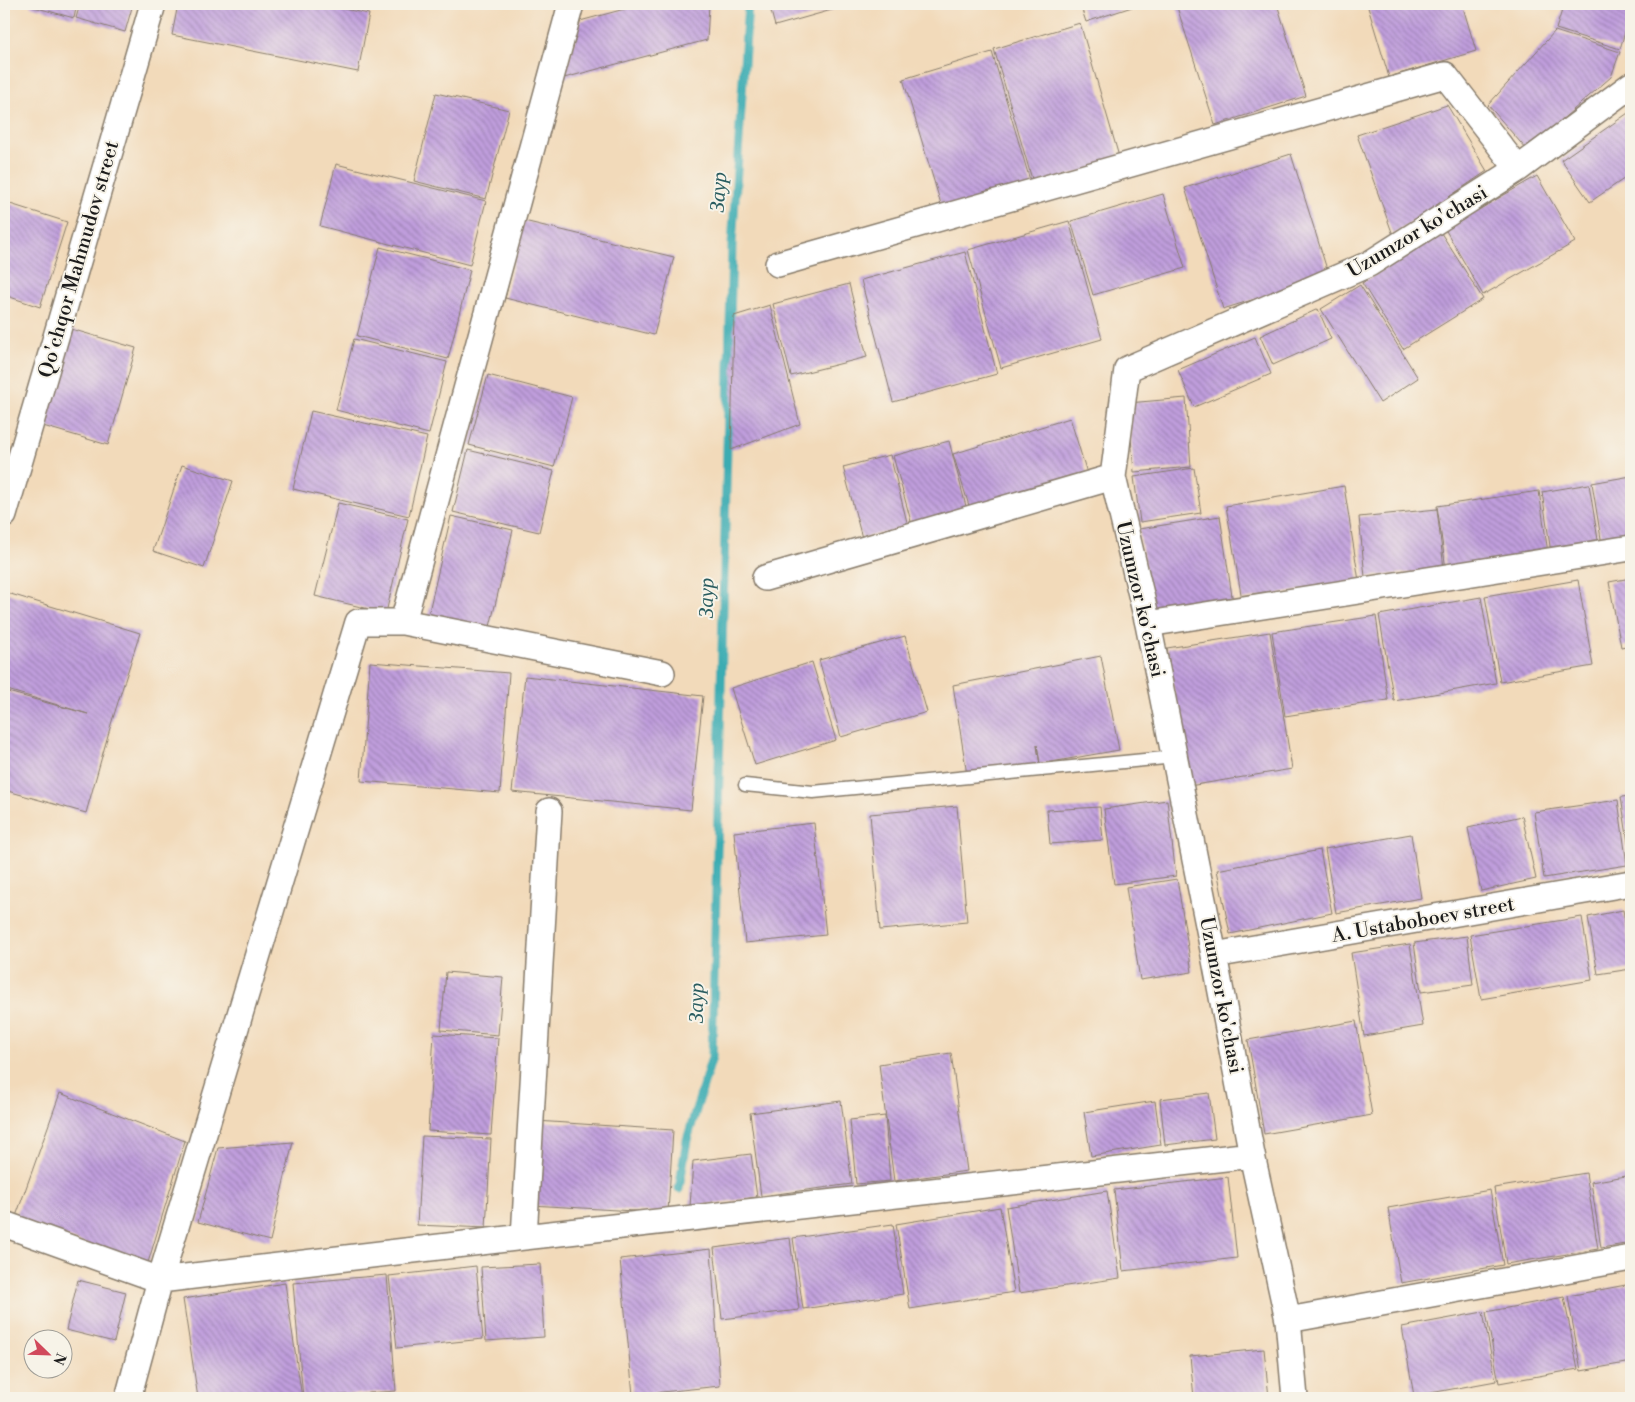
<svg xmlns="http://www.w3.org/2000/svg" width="1635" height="1402" font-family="'Libre Bodoni',serif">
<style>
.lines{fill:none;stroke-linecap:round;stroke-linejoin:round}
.stream{stroke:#3aacb2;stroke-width:9}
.building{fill:url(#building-back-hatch)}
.lane-casing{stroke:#877b6b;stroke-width:15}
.street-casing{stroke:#877b6b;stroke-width:28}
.lane{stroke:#fff;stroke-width:12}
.street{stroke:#fff;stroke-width:25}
.labels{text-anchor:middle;stroke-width:4;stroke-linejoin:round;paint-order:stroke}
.street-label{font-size:20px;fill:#1c1c1c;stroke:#f7f3e8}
.water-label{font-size:21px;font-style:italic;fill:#2a5d60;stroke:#f7f3e8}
</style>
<defs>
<pattern id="building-back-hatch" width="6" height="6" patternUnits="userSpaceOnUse" patternTransform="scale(1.25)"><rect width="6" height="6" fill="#c09edd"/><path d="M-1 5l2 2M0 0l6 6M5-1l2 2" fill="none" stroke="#9b80b2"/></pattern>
</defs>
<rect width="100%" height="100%" fill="#f7f3e8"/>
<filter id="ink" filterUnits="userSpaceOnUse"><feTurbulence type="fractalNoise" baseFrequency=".02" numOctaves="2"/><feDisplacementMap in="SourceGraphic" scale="10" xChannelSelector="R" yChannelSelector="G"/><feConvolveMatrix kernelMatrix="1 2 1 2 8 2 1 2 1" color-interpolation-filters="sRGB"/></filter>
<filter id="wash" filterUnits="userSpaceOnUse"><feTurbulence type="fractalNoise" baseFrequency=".0096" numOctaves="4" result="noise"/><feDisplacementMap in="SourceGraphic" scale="20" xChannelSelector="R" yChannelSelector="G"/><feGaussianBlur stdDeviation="1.12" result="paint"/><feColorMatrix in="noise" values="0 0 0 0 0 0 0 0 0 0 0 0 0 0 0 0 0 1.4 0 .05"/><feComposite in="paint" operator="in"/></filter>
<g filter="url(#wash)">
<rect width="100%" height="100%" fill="#f2daba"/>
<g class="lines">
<path class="stream" d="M679,1189L687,1140L712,1057L732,245L748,4"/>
</g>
<g id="blocks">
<path class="building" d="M30,4H77L74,18L30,6Z
M80,4H133L125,32L76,18Z
M178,4H319L369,14L358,72L172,35Z
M643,4H709L707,40L564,78L580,21Z
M769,4H853L775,26Z
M1080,4H1141L1086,22Z
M1176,4H1277L1306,96L1215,125Z
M1367,4H1462L1476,51L1389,77Z
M1564,4H1631V11L1620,49L1556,29Z
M1080,23L1120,160L1034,186L994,49Z
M1555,31L1620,52L1611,77L1527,150L1488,105Z
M992,52L1032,187L944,214L903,79Z
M436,93L509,110L486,199L414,181Z
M1447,105L1487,171L1393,235L1357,135Z
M1631,111V174L1590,202L1561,160Z
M1291,154L1329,276L1223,309L1185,188Z
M336,164L486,201L470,265L320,226Z
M1537,176L1575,242L1483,295L1445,229Z
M1163,194L1185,268L1093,295L1071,221Z
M4,202L67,222L40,307L4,295Z
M524,221L674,257L654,335L505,298Z
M1069,221L1102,339L1001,368L968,250Z
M1441,233L1483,299L1403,349L1362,283Z
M380,247L470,270L448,359L357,336Z
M965,252L997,374L893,402L861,280Z
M849,284L867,357L791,376L773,304Z
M1360,285L1418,378L1380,403L1321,309Z
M770,305L800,424L731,450L734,316Z
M1318,309L1331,339L1273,365L1260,336Z
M71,329L136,348L108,445L43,426Z
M1255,337L1271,374L1194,407L1178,370Z
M354,339L447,362L429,434L336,410Z
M488,375L572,397L554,467L469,445Z
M1186,398L1191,467L1134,472L1128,403Z
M311,411L427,437L409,516L293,489Z
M1070,418L1087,473L970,509L953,454Z
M949,441L967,510L912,525L893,456Z
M468,450L554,471L539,532L453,512Z
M890,455L908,526L862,538L843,467Z
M182,465L233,481L204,568L153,551Z
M1194,468L1201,513L1140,522L1134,477Z
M1631,476V541L1602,545L1592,483Z
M1589,484L1599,546L1551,553L1542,492Z
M1344,486L1359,581L1242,600L1226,506Z
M1539,491L1548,553L1446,569L1437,506Z
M338,503L408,519L386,613L315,596Z
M1437,509L1444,569L1365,577L1359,517Z
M451,516L513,530L488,635L427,620Z
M1220,516L1233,603L1152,616L1139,529Z
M1631,578V645L1621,647L1609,582Z
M1578,580L1593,666L1500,682L1485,596Z
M4,592L140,633L112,721L86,813L4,790V691L88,714L4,689Z
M1481,597L1496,683L1394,701L1379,615Z
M1376,616L1388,700L1285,716L1272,632Z
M1270,632L1292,769L1189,786L1167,648Z
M905,636L927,712L841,737L819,660Z
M1101,656L1119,750L1040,764L1037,745L1040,765L967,775L953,685Z
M370,662L509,673L500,793L361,781Z
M812,662L836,740L755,765L731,688Z
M525,676L703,696L691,810L512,792Z
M1631,796V855H1630L1621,797Z
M1167,800L1176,876L1114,884L1104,809Z
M1618,800L1627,865L1544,878L1534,812Z
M957,806L967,922L880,930L870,814Z
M1100,807L1103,840L1050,844L1047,810Z
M1522,816L1536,879L1481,891L1468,828Z
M814,823L826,935L745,943L734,832Z
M1411,834L1421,898L1336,913L1325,849Z
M1320,850L1332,913L1230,934L1217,870Z
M1177,879L1192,972L1140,980L1126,887Z
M1631,909V928H1630L1627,910Z
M1623,910L1631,956V969L1598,974L1588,917Z
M1582,917L1592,980L1481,999L1470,935Z
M1467,936L1473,985L1421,992L1414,943Z
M1410,944L1423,1026L1364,1036L1351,953Z
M446,972L503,977L498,1035L441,1030Z
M1356,1021L1372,1115L1264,1134L1248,1040Z
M434,1034L498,1038L491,1135L428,1131Z
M951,1053L967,1171L894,1181L879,1064Z
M60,1093L185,1141L147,1266L15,1219Z
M1209,1093L1215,1139L1165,1145L1160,1099Z
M841,1101L852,1184L761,1196L750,1113Z
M1155,1101L1161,1145L1091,1156L1084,1112Z
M885,1116L890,1181L856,1184L850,1120Z
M536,1121L673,1130L668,1213L531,1205Z
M422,1136L491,1139L486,1228L417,1225Z
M293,1142L270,1241L198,1222L218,1148Z
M751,1154L757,1197L690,1207L693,1161Z
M1586,1173L1598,1249L1506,1264L1494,1188Z
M1631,1175V1243L1601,1248L1591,1182Z
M1228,1177L1237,1258L1123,1271L1114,1190Z
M1490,1190L1503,1265L1401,1283L1388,1208Z
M1107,1191L1120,1278L1019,1293L1006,1207Z
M1000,1207L1014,1292L910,1309L896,1224Z
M893,1224L903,1294L803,1309L793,1238Z
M790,1238L799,1310L722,1319L714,1248Z
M711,1249L720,1386L633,1395L620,1259Z
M540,1264L544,1337L486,1341L481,1267Z
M476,1266L483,1339L397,1348L389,1276Z
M387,1275L396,1391L303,1398L293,1283Z
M78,1280L126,1292L114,1342L66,1330Z
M285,1283L302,1398H198L183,1299Z
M1631,1284V1362L1581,1371L1568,1296Z
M1564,1297L1578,1369L1499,1383L1486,1312Z
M1483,1312L1496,1381L1414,1396L1402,1327Z
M1264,1349L1269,1398H1194L1190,1356Z"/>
</g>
</g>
<g filter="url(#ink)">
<use href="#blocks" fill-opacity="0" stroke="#877b6b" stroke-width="1"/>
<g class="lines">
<g class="lane-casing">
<path id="lane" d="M745,785L813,792L1175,757"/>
</g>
<g class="street-casing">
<path id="street" d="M571,4L403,622L662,673
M778,264L1445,75L1518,169
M4,515L153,4
M765,578L1113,477
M1148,624L1631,548
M1214,955L1631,883
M4,1224L160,1280L524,1237L1252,1155
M524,1237L549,811
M1288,1320L1631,1258
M128,1398L160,1280L358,622H403
M1295,1398L1288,1320L1252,1155L1214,955L1148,624L1113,477L1127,369L1369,264L1518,169L1631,85"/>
</g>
<use href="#lane" class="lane"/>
<use href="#street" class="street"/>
</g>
</g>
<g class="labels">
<g class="street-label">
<text transform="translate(1417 231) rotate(-31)" y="7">Uzumzor ko'chasi</text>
<text transform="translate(78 259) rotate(-74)" y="7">Qo'chqor Mahmudov street</text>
<text transform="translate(1141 599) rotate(77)" y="7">Uzumzor ko'chasi</text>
<text transform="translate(1423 919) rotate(-10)" y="7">A. Ustaboboev street</text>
<text transform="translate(1222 995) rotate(79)" y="7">Uzumzor ko'chasi</text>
</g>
<g class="water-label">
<text transform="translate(718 192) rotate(-86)" y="7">Заур</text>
<text transform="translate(706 598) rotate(-89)" y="7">Заур</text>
<text transform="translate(696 1003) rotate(-89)" y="7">Заур</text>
</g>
</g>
<rect width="1635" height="1402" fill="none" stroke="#f7f3e8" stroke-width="20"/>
<g transform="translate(48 1354) rotate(113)"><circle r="24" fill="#f7f3e8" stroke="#9f9d96"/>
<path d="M0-4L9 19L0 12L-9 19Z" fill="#d1495b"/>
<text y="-8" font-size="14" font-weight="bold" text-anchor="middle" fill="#1c1c1c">N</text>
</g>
</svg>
